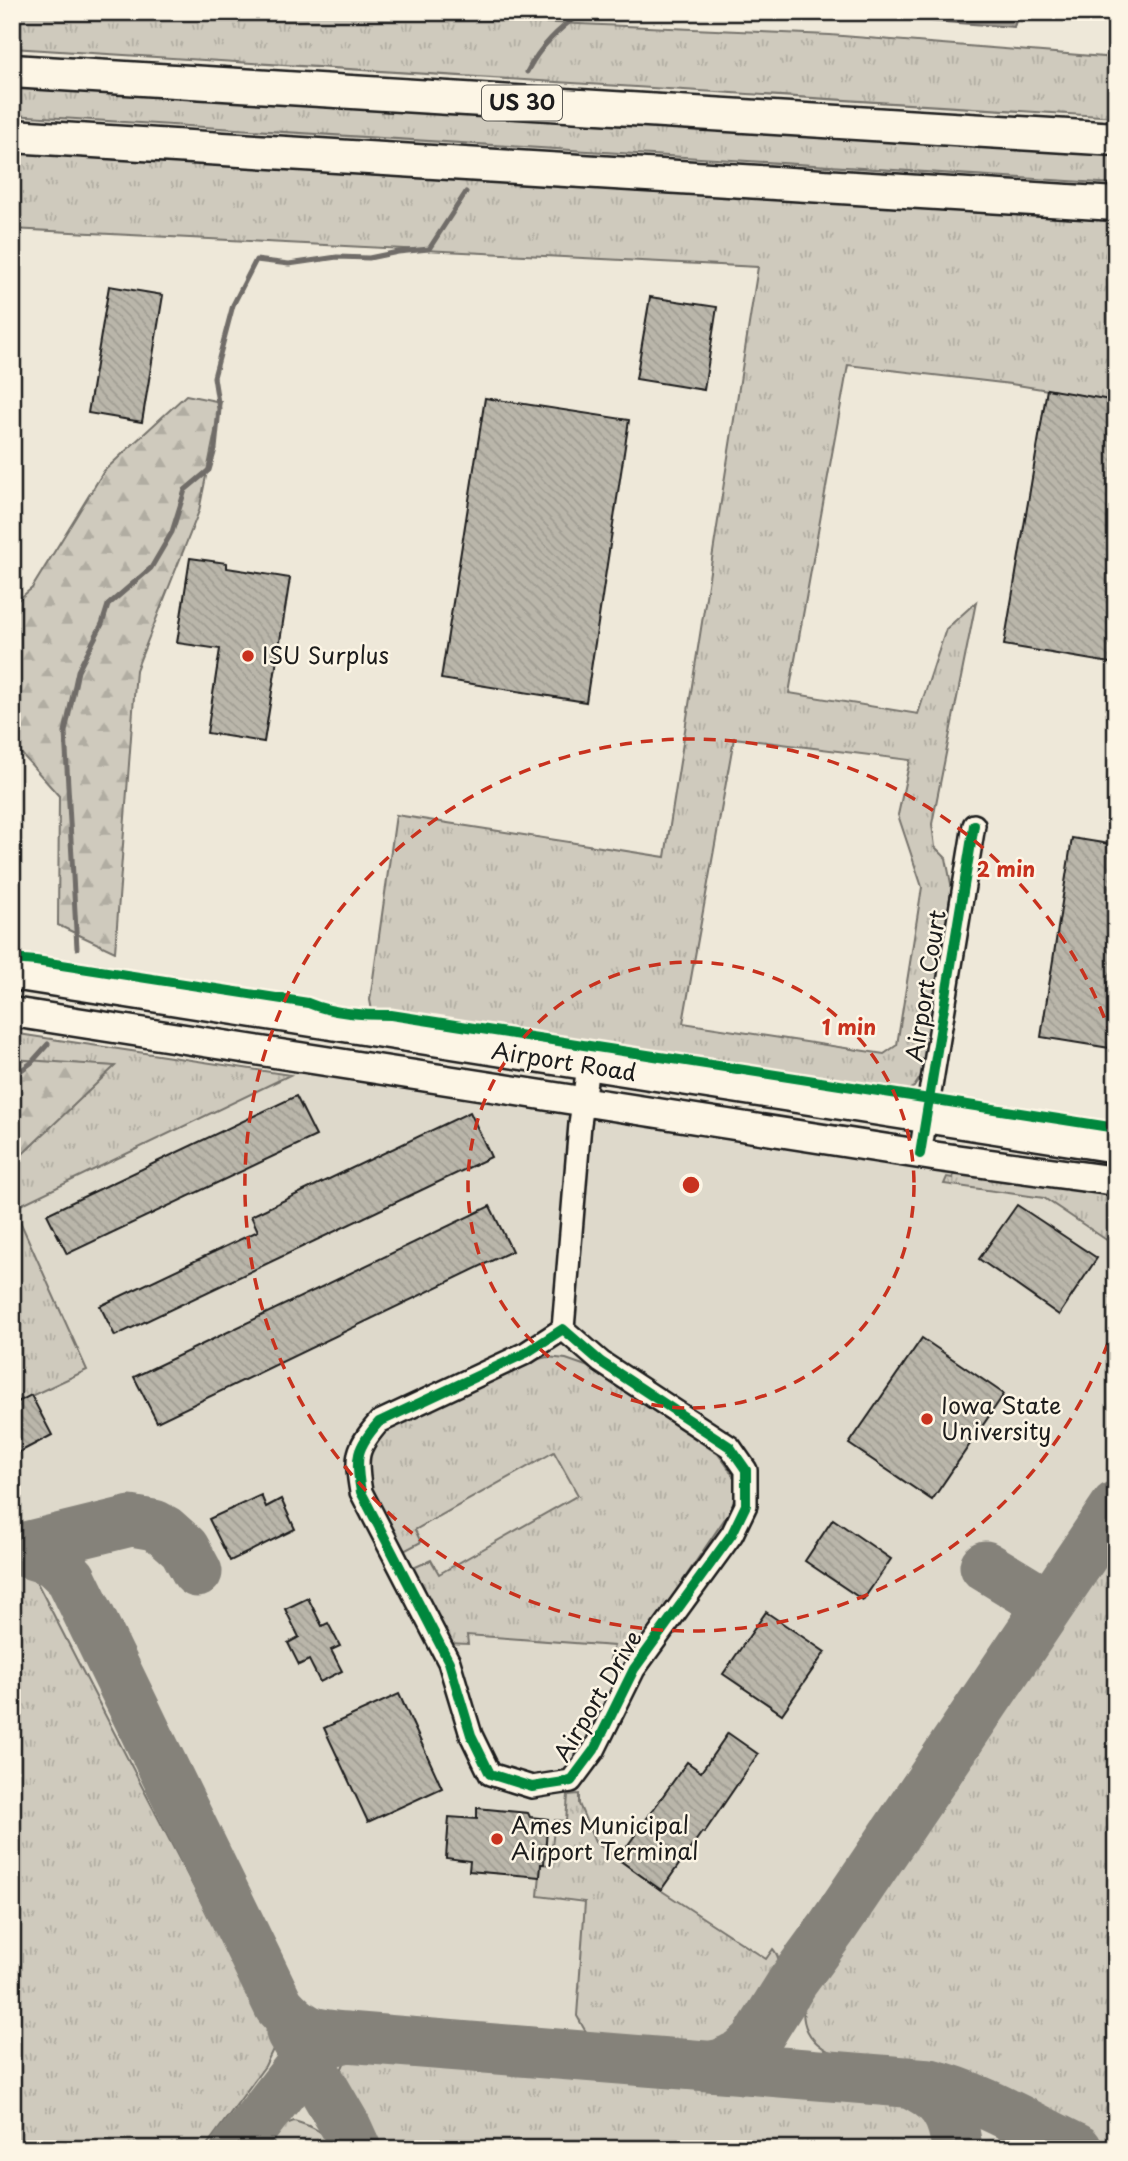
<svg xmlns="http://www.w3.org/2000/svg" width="1128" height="2161" font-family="'Playpen Sans',sans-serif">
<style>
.built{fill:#ded9cb}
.grass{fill:url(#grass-tufts);stroke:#76736c;stroke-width:2;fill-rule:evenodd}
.forest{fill:url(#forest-firs);stroke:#76736c;stroke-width:2}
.water{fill:url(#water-rules);stroke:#6f6c67;stroke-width:2}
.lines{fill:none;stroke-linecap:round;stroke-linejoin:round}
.stream{stroke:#6f6c67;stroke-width:5}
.taxiway{stroke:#85827a;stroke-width:51}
.building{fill:url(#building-back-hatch);stroke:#1c1c1c;stroke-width:2}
.minor-casing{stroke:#1c1c1c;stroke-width:26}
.major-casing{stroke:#1c1c1c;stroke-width:33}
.highway-casing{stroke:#1c1c1c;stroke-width:37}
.minor{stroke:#fcf5e5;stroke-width:21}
.major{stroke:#fcf5e5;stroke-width:28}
.highway{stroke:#fcf5e5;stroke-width:32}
.cycleway-casing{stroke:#fcf5e5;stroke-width:15}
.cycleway{stroke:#00873e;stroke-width:10}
.ring{fill:none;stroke:#c8321e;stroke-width:3.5;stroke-dasharray:12 9}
.poi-dot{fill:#c8321e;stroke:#fcf5e5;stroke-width:2.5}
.labels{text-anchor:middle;stroke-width:5;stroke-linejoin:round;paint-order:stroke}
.shield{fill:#fcf5e5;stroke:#5f5d58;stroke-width:2}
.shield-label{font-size:21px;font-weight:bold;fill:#1c1c1c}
.poi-label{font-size:23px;fill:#1c1c1c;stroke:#fcf5e5;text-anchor:start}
.street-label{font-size:23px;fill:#1c1c1c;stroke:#fcf5e5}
.centre{fill:#c8321e;stroke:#fcf5e5;stroke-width:3.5}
.ring-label{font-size:21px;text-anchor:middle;font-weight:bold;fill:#c8321e;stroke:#fcf5e5;stroke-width:5;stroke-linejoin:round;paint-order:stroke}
</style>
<defs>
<pattern id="grass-tufts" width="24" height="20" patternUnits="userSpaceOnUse" patternTransform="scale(1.75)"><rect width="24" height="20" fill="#cfcabd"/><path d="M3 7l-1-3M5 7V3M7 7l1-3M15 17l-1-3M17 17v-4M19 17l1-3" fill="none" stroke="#b1ada2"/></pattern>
<pattern id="forest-firs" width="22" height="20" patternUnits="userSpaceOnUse" patternTransform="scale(1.75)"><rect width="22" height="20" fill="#cfcabd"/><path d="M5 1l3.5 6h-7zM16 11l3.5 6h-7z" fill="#b1ada2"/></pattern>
<pattern id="water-rules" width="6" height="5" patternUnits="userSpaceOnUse" patternTransform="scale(1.75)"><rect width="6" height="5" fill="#a7a299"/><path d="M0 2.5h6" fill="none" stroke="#87837c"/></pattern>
<pattern id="building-back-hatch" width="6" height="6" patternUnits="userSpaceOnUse" patternTransform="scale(1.75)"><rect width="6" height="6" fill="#bab6aa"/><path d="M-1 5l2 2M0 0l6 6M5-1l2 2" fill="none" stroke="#9f9c92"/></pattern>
</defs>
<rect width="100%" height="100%" fill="#eee8d9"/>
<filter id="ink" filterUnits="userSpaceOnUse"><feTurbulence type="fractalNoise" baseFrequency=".0143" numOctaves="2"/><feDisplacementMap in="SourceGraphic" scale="14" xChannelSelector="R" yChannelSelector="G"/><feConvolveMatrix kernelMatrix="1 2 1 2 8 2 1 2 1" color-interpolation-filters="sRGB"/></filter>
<g filter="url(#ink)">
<path class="built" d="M135,1052L289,1074L291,1067L1116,1191V2149H12V1164Z"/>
<path class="grass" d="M12,12H310L830,35L1116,58V117L12,48Z
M12,84L1116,153V184L12,115Z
M12,150L1116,220V401L1011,384L848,365L789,693L918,714L946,629L976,602L932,824L935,847L946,858L952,889L923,1073L914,1087L891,1099L385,1023L373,1016L370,1000L396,815L665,857L758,267L12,229ZM734,738L910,760L898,815L922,887L897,1045L884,1054L683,1023Z
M12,1033L290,1075L14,1208L87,1370L12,1405V1164L114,1066L12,1060Z
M954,1173L1116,1191V1230L1108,1241L1044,1198L944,1184L947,1177L953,1178Z
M547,1357L566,1359L586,1366L718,1454C735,1475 739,1481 732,1508L630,1659H610L614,1646L467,1635L468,1644L447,1643L411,1569L431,1560L439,1574L578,1495L554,1452L415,1530L421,1542L402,1552L367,1486L369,1450L383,1429L523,1363Z
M1116,1528V2149H1114L951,2072L925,2066L848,2059C807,2047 793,2021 811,1983Z
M12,1566L30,1569L275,2045L265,2066L204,2149H12Z
M579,1794V1804L595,1842L662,1891L766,1959L773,1949C780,1957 781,1968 777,1978L743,2027L741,2026C729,2040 717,2045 699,2046L698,2049L602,2042C582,2029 589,2037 577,2016L585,1902L538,1896L541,1864L550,1865L555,1820L566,1821L568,1795Z
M350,2050L574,2070L894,2093C924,2101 938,2116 934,2149H371L338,2077Z
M294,2121C311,2126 327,2132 335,2149H251L273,2129Z
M1027,2141L1043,2149H986L995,2143Z"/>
<path class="forest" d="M186,395L221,402L199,511L136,670L115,952L58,925L59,796L12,743V605L32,588L104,471Z
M12,1059L115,1066L12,1164Z"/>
<path class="water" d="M847,12H1019L1014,27L846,15Z"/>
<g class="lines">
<path class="stream" d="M527,72C540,46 559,29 582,12
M77,948L65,732L78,671L102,624L108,605L151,568L172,532L185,490L209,470L215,449L219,409L214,377L233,305L256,260L289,264L337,257L369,258L398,252L429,249L466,192
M12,1077L31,1063L48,1044"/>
<path class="taxiway" d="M12,1548L53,1561L71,1578L279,2006C302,2032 312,2034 347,2037
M17,1549L131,1521L154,1525L165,1531L184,1548L197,1572
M985,1566L1049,1605
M291,2032L346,2127L356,2149
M712,2066L722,2064L742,2054L755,2042L793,1981L831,1929L1116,1506
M909,2082C942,2097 953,2113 957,2149
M236,2149L307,2058L328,2042L347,2037L930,2084C981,2097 1029,2126 1077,2149"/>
</g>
<path class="building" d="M109,286L163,295L142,422L88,413Z
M650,297L717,307L704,390L636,379Z
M1047,389L1116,401V664L1004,645Z
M485,398L629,420L586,702L441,679Z
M190,558L227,563V568L290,578L264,742L207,733L220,649L177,643Z
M1072,838L1116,845V1049L1041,1037Z
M296,1096L316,1136L67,1254L47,1214Z
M470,1112L491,1157L115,1336L100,1306L258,1231L251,1216Z
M1017,1205L1097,1258L1059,1315L979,1259Z
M490,1206L512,1251L157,1422L134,1377Z
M922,1338L1004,1394L932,1500L849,1444Z
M31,1395L52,1435L12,1456V1405Z
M261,1495L266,1507L281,1499L295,1529L230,1561L209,1519Z
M833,1519L891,1559L863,1600L805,1561Z
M308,1598L322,1626L328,1623L340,1646L331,1650L342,1671L320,1682L309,1660L299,1665L288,1643L299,1637L285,1609Z
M766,1612L825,1652L782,1714L723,1674Z
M399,1694L442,1788L368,1822L324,1728Z
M728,1733L758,1754L704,1833L702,1832L661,1890L618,1859L687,1762L701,1772Z
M477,1808L528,1813L530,1817L548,1819L544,1864H541L540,1877L469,1871L470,1861L446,1858L449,1817L477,1819Z"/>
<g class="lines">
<g class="minor-casing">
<path id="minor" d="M920,1154L974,825
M563,1329L601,1362L730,1447L746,1470V1505L732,1534L634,1669L594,1750L571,1781L532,1787L490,1774L471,1735L449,1662L361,1492C355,1457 356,1448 379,1422L526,1353Z
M563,1329L580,1124L588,1066"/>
</g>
<g class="major-casing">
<path id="major" d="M12,975L1116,1148
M12,1012L939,1157L1116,1181"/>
</g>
<g class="highway-casing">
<path id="highway" d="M12,71L1116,139
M12,136L1116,204"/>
</g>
<use href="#minor" class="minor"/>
<use href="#major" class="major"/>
<use href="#highway" class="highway"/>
<g class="cycleway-casing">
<path id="cycleway" d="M12,959L36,961L308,1003C334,1014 364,1015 391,1015L1116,1128
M920,1154L974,825
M563,1329L601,1362L730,1447L746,1470V1505L732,1534L634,1669L594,1750L571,1781L532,1787L490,1774L471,1735L449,1662L361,1492C355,1457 356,1448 379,1422L526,1353Z"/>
</g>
<use href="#cycleway" class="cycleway"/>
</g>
</g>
<g class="ring">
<circle cx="691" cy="1185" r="223"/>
<path d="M1115 1323A446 446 0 1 1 1115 1047"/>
</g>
<g class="poi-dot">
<circle cx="248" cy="656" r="7"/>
<circle cx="927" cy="1419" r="7"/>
<circle cx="497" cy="1839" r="7"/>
</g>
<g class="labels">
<rect class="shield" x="482" y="85.5" width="80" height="35" rx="5"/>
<g class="shield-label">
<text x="522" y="110">US 30</text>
</g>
<g class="poi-label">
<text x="262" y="664">ISU Surplus</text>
<text x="941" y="1414">Iowa State<tspan x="941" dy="26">University</tspan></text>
<text x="511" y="1834">Ames Municipal<tspan x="511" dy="26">Airport Terminal</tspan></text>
</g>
<g class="street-label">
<text transform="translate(926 986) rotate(-81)" y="8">Airport Court</text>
<text transform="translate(564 1062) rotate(9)" y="8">Airport Road</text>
<text transform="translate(598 1696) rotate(-59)" y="8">Airport Drive</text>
</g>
</g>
<circle cx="691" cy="1185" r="10" class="centre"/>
<g class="ring-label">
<text x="1006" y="877">2 min</text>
<text x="849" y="1035">1 min</text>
</g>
<rect width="1128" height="2161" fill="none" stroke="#fcf5e5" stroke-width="42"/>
<rect x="21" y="21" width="1086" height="2119" fill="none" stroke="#1c1c1c" stroke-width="2.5" filter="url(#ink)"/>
</svg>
